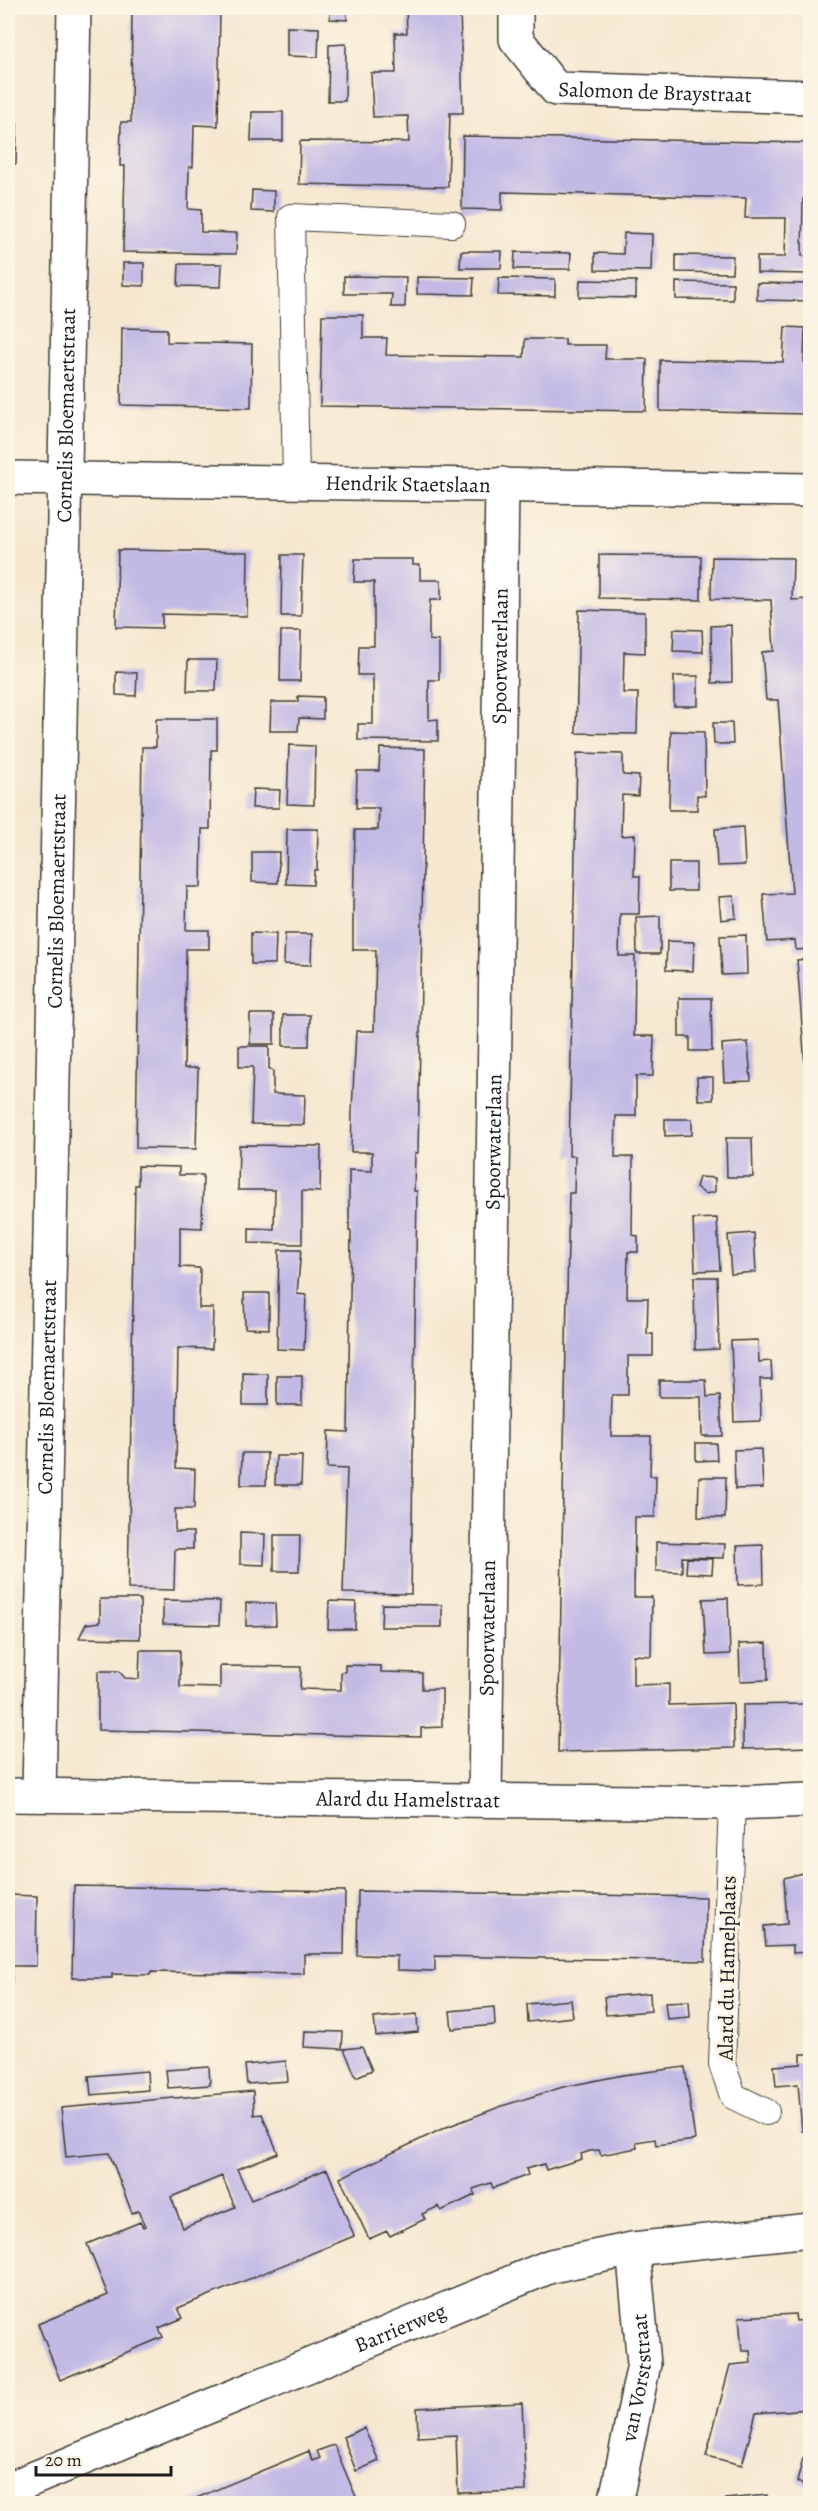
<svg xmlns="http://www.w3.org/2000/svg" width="818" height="2511" font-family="Alegreya,serif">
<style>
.building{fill:#c2bae5;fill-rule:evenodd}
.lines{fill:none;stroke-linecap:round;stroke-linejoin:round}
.service-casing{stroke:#3d3b37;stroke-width:28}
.minor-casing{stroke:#3d3b37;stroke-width:36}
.tertiary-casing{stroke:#3d3b37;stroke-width:36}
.service{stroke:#fff;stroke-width:26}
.minor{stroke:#fff;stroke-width:33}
.tertiary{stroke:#fff;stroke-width:33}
.labels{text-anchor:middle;stroke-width:6;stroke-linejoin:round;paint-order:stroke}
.street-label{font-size:21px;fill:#1c1c1c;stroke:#fcf5e5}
</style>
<rect width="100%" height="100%" fill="#fcf5e5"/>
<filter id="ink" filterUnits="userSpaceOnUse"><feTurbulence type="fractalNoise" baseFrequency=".0167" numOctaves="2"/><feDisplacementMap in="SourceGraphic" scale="12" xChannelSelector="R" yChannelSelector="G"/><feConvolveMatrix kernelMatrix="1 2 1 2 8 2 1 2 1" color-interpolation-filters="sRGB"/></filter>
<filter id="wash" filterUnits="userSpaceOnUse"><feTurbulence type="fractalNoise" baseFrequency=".008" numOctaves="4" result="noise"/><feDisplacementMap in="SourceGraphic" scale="24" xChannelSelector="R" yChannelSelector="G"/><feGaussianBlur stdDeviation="1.35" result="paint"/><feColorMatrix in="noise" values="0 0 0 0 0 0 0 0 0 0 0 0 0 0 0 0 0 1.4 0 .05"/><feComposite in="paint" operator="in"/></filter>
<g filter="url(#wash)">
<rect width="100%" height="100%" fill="#f6e8d0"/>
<g id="blocks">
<path class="building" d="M132,8H220L218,126L194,125L193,167H189L188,209L201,210V232L237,233L236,254L123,252L125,166H120L121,122H131Z
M330,8H347V20L330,19Z
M406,8H460L463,113H450L448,187L299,184L300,141L409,142L408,116L373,117L371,73H396L395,33H407Z
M287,27L319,28L318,57L287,56Z
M346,44L345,101H328L329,45Z
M252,112H283V141H251Z
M8,122H17L16,164H11L10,245Z
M463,136L810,143V199H803L802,256L810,257V274L757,273V257H785L786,218H745L746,198L502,192V210L462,209Z
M252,190L274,191V212L251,211Z
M624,233L652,234L651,271L595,270V253L623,254Z
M461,251H502L501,268H460Z
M515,252L571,253L570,269H514Z
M676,255L733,256L732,273L676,272Z
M123,263H144V286L123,285Z
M179,264H222L221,287L178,286Z
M344,276L406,277L405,307H391L392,294H344Z
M417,277L474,278L473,295L417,294Z
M499,278L555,279V296L498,295Z
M580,280L636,281V298L579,297Z
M676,282L733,283V300L676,299Z
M757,283L810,284V301L757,300Z
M322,315H363V338H387L386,355L524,357L525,339H565V345H606L605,359H647L646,411L320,406Z
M785,327L805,328L804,362H810V414L660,411V360L783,362Z
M122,328L167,329V342L252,344L251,408L121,405Z
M118,550L248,552L247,616L162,614V628L116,627Z
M282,555H303L301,616H281Z
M599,555L701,556V600L599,598Z
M712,557L793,558L792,600L810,599V949L796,950L795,940L767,942L763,894L792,893L778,700H766L762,652L774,651L771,600L711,599Z
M355,559H413V565H420V580H441V600H430L429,618V640L439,641V680H429V720L438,719V741L358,740V724H373V675H358L359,646H374V582H354Z
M579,610L645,612V653L624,652L623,693H638L637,734L576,733Z
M731,625L732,682L712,683L711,626Z
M674,629L702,630L703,652L673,651Z
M281,631H301L300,681H280Z
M188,660H217L216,691H187Z
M116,672L137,673L136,696L116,695Z
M674,676H698V706H674Z
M298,696L323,697V719L299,718L298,731H270L271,702H298Z
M156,719H217V750H211L210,829H202L201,887H187L186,930H209V949H186L184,1068H198L196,1149L136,1148L142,747H156Z
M713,723H732L733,744H714Z
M671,731L704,732L705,796L697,795V810H669Z
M289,745L315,746L314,805L287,804Z
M380,748L425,749L418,1153H415L414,1191H417L411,1594L343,1593L347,1469L327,1468L328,1431L348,1432L351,1231H349V1170L372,1171V1152H351L352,1111L356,1031H374L376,950H353V910L355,830H378L379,808H356L357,771H379Z
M577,753L623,754V775L639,776L638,796L622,795L621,836L635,835L634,876H640L639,914H620L619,956H635L634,1036H654L653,1076H636V1116H616L615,1157H633L632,1235L638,1236V1252H628L627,1298H648L647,1334H653V1356H628V1395H612L611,1436H651L650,1476H656L655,1517H635L634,1597H652L651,1656L633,1655V1685L669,1684V1705L733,1703L734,1748L558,1752L569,1193H574L575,1156H569Z
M253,789L280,790L279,808H252Z
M743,827L745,865L717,866L715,829Z
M287,829H318L317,870H314L313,885L286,884Z
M252,852H279L278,883L252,882Z
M669,863H696V891H669Z
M734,896L736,918L721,920L719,897Z
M660,916V954H637L636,917Z
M251,933L276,934L275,964H251Z
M285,934H312L311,965L284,964Z
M746,935L747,974L722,975L720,936Z
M667,941L694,942L693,971L666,970Z
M810,959V1119H809L797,960Z
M679,998H711L712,1051H690V1037H679Z
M250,1014H274V1044H250Z
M283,1015H310L309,1046H283Z
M748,1042L751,1081L724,1082L722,1044Z
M239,1046H269V1068L273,1071V1094L305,1095L304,1125L251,1124L253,1067H239Z
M697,1077H713V1100H698Z
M665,1119H692V1135L665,1136Z
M726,1138H752L753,1177H727Z
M239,1145L321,1146L320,1192L302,1191V1244L249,1243V1228L274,1229L275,1190H238Z
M138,1166L179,1167V1175H203L202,1228L180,1227V1267L200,1268L199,1308H213L212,1349L178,1348L176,1468L195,1469L194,1509H175V1532H193V1549H175L174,1590L128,1589L135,1185H138Z
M699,1177L715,1178V1192L705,1194L696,1187Z
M717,1218L720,1270L695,1271L693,1219Z
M754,1233L756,1272L731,1274L728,1235Z
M279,1250H301L297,1294L306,1295L304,1350L277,1349Z
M694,1277H717L719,1349L695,1350Z
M244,1293H269V1329L245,1328Z
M758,1340L759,1362L771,1361L772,1379H760L761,1421L734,1422L731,1341Z
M243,1373L268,1374V1405H243Z
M277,1376H302V1405H277Z
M659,1380H706L707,1397L720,1396L722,1436H702L701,1397H659Z
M696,1443H716L717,1460L696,1461Z
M761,1449L763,1488L735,1489L734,1450Z
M242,1453H267L266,1485H241Z
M276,1456H302L301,1485H275Z
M699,1477H726L725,1518L698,1517Z
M240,1533L265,1534L264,1565L240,1564Z
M274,1535H300L299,1571H274Z
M656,1542L725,1544L724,1558L682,1557V1572L656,1571Z
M763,1545L764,1584L738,1585L737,1546Z
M687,1558L713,1559L712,1574L686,1573Z
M728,1598L730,1654L706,1655L703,1599Z
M100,1599H140V1639L79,1638L86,1624L100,1622Z
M163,1600L220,1601L219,1625L163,1624Z
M329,1601L356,1602L355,1629H328Z
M246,1603H275L276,1625L246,1626Z
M382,1604L442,1605V1627H381Z
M767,1643L768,1680L740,1681L739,1644Z
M140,1650H180V1687L220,1688V1666L301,1667L300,1689L341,1690V1672H345V1665L381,1666V1672L422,1673V1689H442V1727L421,1728V1737L98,1730V1671H119L125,1678L139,1679Z
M804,1704H810V1747L743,1749V1705Z
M810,1871V1952L793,1953V1945L766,1946L764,1926L787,1924L784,1878Z
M74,1886L345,1891L344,1954H304V1974L151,1972L150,1975L112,1974V1978H72Z
M358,1891L706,1897L705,1961L435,1956V1971L397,1970V1956L357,1955Z
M8,1895L37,1896L36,1966H12L11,2010H8Z
M650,1993L651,2011L606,2015L604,1997Z
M571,2000L573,2017L528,2022L527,2004Z
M689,2001L690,2017L667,2019L665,2002Z
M494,2007L495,2025L452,2029L450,2011Z
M417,2014L418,2032L376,2036L374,2018Z
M305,2031L343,2032L342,2049L304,2047Z
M362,2047L372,2070L356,2077L344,2049Z
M801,2054H810V2132L802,2131L798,2084L776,2086L774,2066L801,2064Z
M286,2061L288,2081L247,2084L245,2065Z
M209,2067L210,2085L168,2088L166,2070Z
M685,2067L695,2140L656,2145L655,2139L636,2142L637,2148L601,2155L599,2150L590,2151L581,2154L582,2159L562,2165L546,2170L544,2164L526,2169L528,2175L493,2188L491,2183L473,2189L475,2195L441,2211L439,2206L422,2214L425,2219L390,2236L387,2231L369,2239L340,2178L444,2128L502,2106L563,2087L623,2075Z
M147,2071L148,2090L91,2095L89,2076Z
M253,2091L254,2115L262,2114L278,2153L237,2169L251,2200L327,2169L354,2236L178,2308L183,2318L159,2328L163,2337L60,2380L38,2324L108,2295L87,2244L140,2222L143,2227L145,2226L138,2211L132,2213L109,2153L66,2157L61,2108ZM222,2176L235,2207L183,2228L171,2197Z
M795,2314L796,2321L810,2320V2409L756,2413L742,2465L706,2456L730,2365L751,2363L750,2351H742L739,2317Z
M8,2319L13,2339L8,2341Z
M522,2403L526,2491L458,2493L456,2435L418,2437L417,2408Z
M364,2428L379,2461L356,2471L343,2437Z
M334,2445L359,2504H182L309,2451L312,2461L320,2458L317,2451Z
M803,2458L810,2460V2486L797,2482Z
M767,2495V2504H726V2499Z"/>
</g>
</g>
<g filter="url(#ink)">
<use href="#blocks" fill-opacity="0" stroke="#3d3b37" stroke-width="1.5"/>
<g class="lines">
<g class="service-casing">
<path id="service" d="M296,481L291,217L452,224
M732,1803L722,2064L733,2096L766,2112"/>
</g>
<g class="minor-casing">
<g id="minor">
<path id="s1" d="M516,8V39L556,89L810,97"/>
<path id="s2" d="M8,478L810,490"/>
<path id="s3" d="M8,1795L732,1803L810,1800"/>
<path id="s4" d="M39,1795L74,8"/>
<path id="s5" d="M485,1800L502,484"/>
<path id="s6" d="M615,2504L644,2364L633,2249"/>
</g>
</g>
<g class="tertiary-casing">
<g id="tertiary">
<path id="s7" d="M8,2489L551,2266L633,2249L810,2230"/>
</g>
</g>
<use href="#service" class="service"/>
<use href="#minor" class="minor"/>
<use href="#tertiary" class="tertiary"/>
</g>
</g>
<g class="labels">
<g class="street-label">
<text dy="7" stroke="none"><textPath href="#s1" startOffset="194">Salomon de Braystraat</textPath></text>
<text dy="7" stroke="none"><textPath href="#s4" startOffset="1380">Cornelis Bloemaertstraat</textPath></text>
<text dy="7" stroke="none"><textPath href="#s2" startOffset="400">Hendrik Staetslaan</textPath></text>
<text dy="7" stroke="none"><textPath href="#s5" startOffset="1144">Spoorwaterlaan</textPath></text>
<text dy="7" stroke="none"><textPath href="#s4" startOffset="894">Cornelis Bloemaertstraat</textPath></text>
<text dy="7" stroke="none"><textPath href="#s5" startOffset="658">Spoorwaterlaan</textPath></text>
<text dy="7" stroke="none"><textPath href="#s4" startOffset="408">Cornelis Bloemaertstraat</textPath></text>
<text dy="7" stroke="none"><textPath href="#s5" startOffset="172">Spoorwaterlaan</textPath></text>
<text dy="7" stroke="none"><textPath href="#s3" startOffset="400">Alard du Hamelstraat</textPath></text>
<text transform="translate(727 1968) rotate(-89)" y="7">Alard du Hamelplaats</text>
<text dy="7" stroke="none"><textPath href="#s7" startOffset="424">Barrierweg</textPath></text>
<text dy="7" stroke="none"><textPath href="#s6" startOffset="129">van Vorststraat</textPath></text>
</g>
</g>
<rect width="818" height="2511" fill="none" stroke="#fcf5e5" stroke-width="30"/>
<path d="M36 2466v9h135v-9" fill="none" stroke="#1c1c1c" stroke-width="3"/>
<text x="45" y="2466" font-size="18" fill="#1c1c1c" stroke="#fcf5e5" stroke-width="4.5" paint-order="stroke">20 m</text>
</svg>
